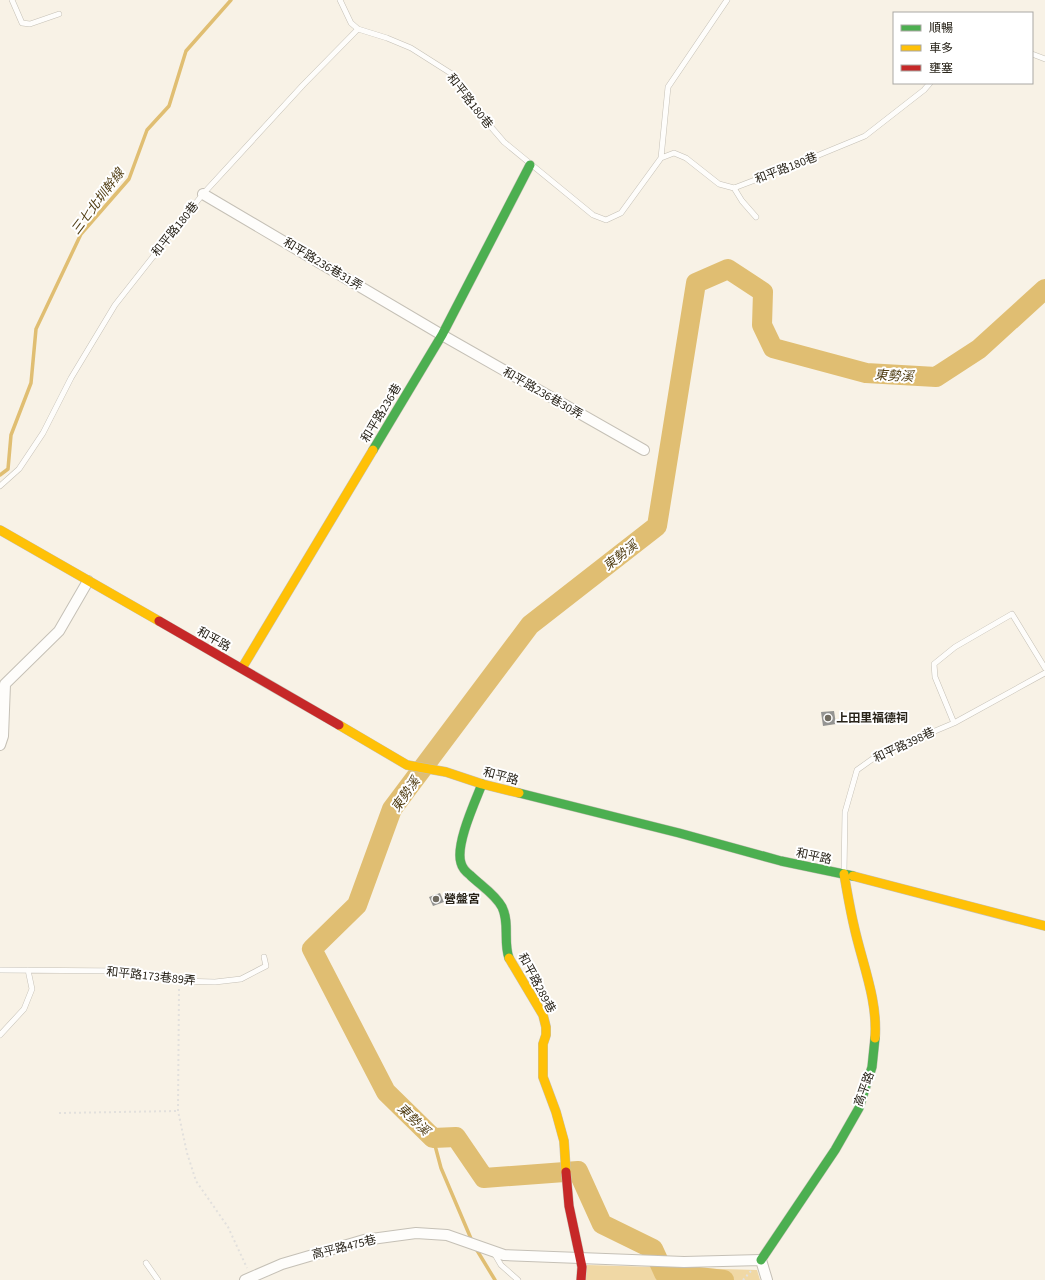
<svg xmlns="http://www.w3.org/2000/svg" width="1045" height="1280" font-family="'Source Sans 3','Noto Sans TC',sans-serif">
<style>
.green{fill:#f0d8a5}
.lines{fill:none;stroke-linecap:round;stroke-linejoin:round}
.stream{stroke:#e0be72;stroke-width:3.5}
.river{stroke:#e0be72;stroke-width:20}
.building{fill:#949492}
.lane-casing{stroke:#c5c0b6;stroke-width:6}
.street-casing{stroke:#c5c0b6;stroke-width:12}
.fast-casing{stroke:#c5c0b6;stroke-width:10}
.slow-casing{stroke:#c5c0b6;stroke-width:10}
.jam-casing{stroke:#c5c0b6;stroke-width:10}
.path{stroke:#e2e0dd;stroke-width:2;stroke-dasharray:2 3;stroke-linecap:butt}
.lane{stroke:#fefdfb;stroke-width:5}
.street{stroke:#fefdfb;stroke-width:10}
.fast{stroke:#4caf50;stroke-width:9}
.slow{stroke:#ffc107;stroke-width:9}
.jam{stroke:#c62828;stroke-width:9}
.poi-dot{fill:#716c61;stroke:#fff;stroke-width:1.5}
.labels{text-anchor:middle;stroke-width:4;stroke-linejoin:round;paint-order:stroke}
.street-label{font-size:12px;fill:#29241a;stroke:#fff}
.poi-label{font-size:12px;font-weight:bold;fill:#29241a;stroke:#fff;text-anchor:start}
.water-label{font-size:13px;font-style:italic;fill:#503d13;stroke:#fff}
</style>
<rect width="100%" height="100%" fill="#f8f2e6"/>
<path class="green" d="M587,1265L757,1270L760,1280H586Z"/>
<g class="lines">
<path class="stream" d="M0,475L8,469L11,435L31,383L36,329L81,234L129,179L147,130L169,106L186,51L231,0
M433,1138L441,1168L472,1241
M475,1247L495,1280"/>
<path class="river" d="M724,1280L664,1273L653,1249L602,1224L578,1171L484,1178L456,1137L433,1138L386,1092L312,949L357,905L392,809L530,625L657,526L696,283L728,269L763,292L762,325L773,348L866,373L936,377L979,349L1045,289"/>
</g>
<path class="building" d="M834,711L836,724L823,726L821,712Z
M440,893L444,902L433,906L429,897Z"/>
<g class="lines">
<g class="lane-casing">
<path id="lane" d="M12,0L22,23L30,24L59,14
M340,0L351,23L358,29L387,38L411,48L452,74L485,120L504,142L593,215L606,220L621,213L661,158L674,153L686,158L719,184L734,188L797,164L865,136L924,90L930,83
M1032,54L1045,59
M661,158L668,87L727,0
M734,188L742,201L756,217
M0,486L19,469L43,433L71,378L115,305L152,258L203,194L303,85L358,29
M954,723L935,677L934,664L955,647L1012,614L1045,668
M844,873L845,812L857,770L878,755L954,723L1045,673
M0,970L126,971L179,981L215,982L241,979L266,966L264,957
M0,1035L24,1009L32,989L28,970
M494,1253L501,1265L518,1280
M146,1263L158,1280"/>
</g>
<g class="street-casing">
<path id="street" d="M203,194L442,335L644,450
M0,745L3,736L5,684L59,631L88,581
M245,1280L282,1264L364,1240L416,1233L447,1235L504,1255L684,1262L761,1260L767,1280"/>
</g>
<g class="fast-casing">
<path id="fast" d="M373,450L442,335L530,165
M482,784C475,802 455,845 461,863C462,867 466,872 470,875C480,885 495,894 502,907C510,923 503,942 509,958
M519,793L679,833L781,861L853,876
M761,1260L835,1150L859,1108L872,1067L875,1038"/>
</g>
<g class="slow-casing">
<path id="slow" d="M0,530L159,621
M242,668L373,450
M339,725L407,765L446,772L482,784L519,793
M844,874C847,891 850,909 854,926C862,963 878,1000 875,1038
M853,876L1045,926
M509,958L543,1015L546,1027V1035L543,1044V1077L556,1112L564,1141L566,1172"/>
</g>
<g class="jam-casing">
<path id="jam" d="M159,621L339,725
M566,1172L569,1206L582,1267L581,1280"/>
</g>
<path class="path" d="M179,989L178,1111L187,1153L196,1181L228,1227L247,1268
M59,1113L178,1111
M743,1280L751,1271"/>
<use href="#lane" class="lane"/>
<use href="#street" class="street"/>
<use href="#fast" class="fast"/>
<use href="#slow" class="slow"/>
<use href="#jam" class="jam"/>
</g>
<g class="poi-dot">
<circle cx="828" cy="718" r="4"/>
<circle cx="436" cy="899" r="4"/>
</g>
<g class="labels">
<g class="street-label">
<text transform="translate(470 101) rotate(52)" y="4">和平路180巷</text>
<text transform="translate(786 168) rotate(-21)" y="4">和平路180巷</text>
<text transform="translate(175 229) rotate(-51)" y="4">和平路180巷</text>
<text transform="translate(323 264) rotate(31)" y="4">和平路236巷31弄</text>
<text transform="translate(543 393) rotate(30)" y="4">和平路236巷30弄</text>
<text transform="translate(381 413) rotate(-59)" y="4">和平路236巷</text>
<text transform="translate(214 639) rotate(29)" y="4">和平路</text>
<text transform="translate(904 745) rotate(-25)" y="4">和平路398巷</text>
<text transform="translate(501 776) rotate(15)" y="4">和平路</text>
<text transform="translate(814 856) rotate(12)" y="4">和平路</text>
<text transform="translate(151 976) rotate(6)" y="4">和平路173巷89弄</text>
<text transform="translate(537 983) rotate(62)" y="4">和平路289巷</text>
<text transform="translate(864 1089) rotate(-70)" y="4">高平路</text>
<text transform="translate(344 1247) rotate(-14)" y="4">高平路475巷</text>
</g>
<g class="poi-label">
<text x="836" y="722">上田里福德祠</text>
<text x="444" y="903">營盤宮</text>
</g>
<g class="water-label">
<text transform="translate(97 201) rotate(-53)" y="5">三七北圳幹線</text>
<text transform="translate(894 375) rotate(3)" y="5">東勢溪</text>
<text transform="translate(620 555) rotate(-38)" y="5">東勢溪</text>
<text transform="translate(405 794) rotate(-55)" y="5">東勢溪</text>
<text transform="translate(414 1119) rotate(44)" y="5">東勢溪</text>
</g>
</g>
<rect x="893" y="12" width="140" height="72" fill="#ffffff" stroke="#a9a7a3"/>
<rect x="901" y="25" width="20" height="6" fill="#4caf50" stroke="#a9a7a3"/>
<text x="929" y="32" font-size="12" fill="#29241a">順暢</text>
<rect x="901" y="45" width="20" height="6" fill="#ffc107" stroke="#a9a7a3"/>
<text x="929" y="52" font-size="12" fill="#29241a">車多</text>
<rect x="901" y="65" width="20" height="6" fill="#c62828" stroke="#a9a7a3"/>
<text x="929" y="72" font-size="12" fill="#29241a">壅塞</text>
</svg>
